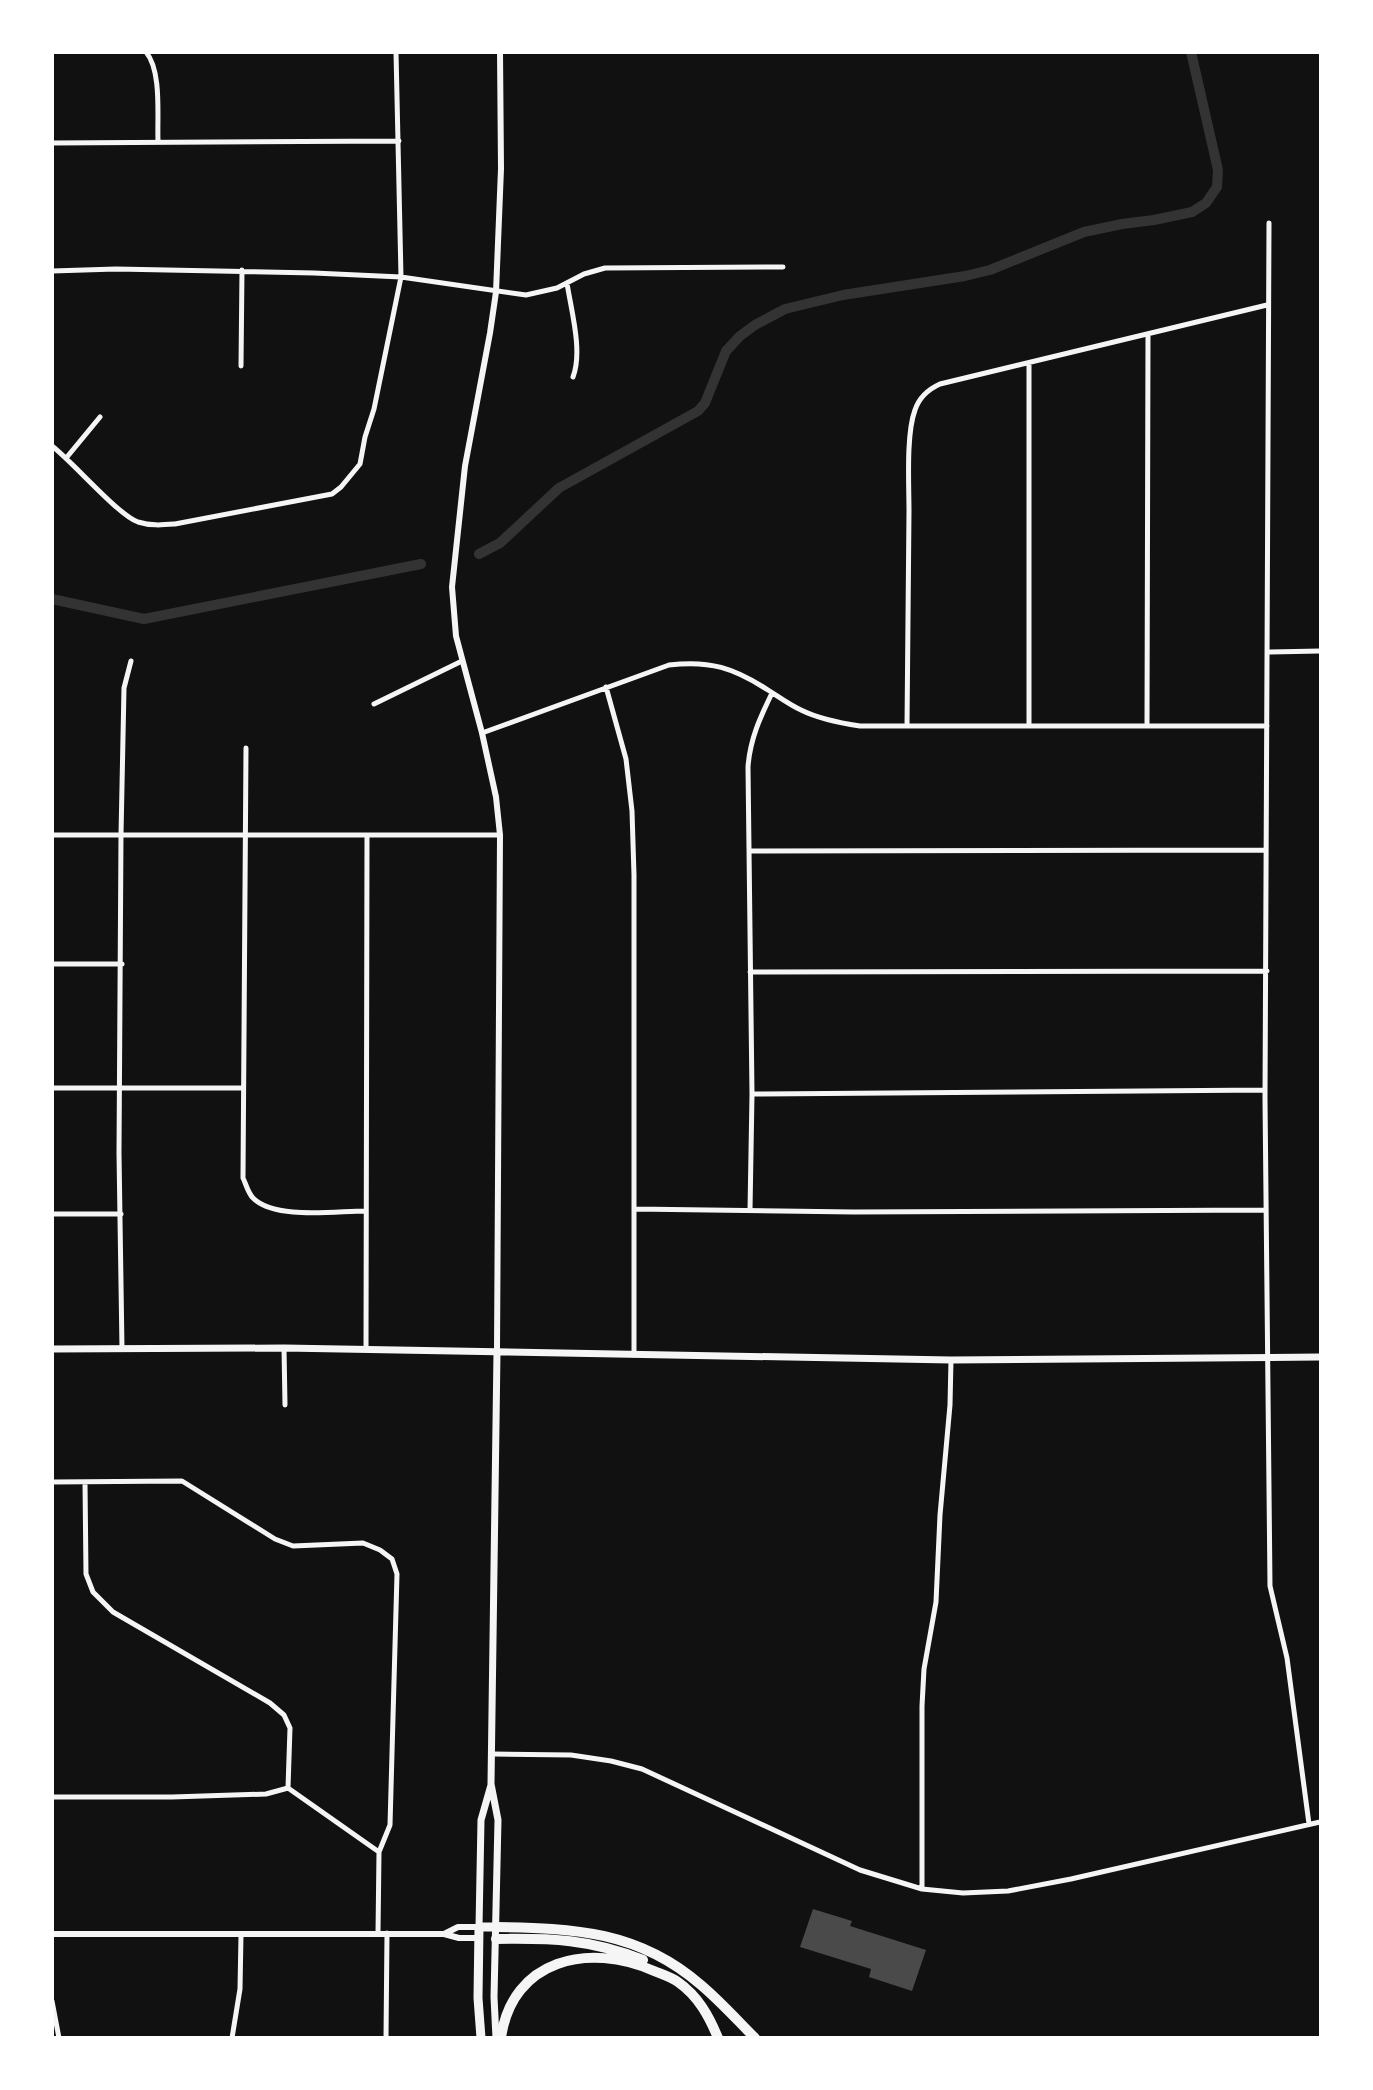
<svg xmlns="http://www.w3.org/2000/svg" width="1373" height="2090" font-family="Poppins,sans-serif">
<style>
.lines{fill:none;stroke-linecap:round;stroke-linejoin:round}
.canal{stroke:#333;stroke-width:10}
.building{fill:#4a4a4a}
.minor{stroke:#f5f5f5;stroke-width:5}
.tertiary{stroke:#f5f5f5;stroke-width:6}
.secondary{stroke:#f5f5f5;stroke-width:7}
.trunk{stroke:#f5f5f5;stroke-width:9}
.motorway{stroke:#f5f5f5;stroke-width:10}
</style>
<rect width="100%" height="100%" fill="#111"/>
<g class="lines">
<path class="canal" d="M479,554L500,543L559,488L698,411L705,403L726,351L740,336L755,325L785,309L843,295L965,276L990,270L1084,232L1122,224L1154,220L1192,212L1206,203L1217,187L1218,170L1191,52
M52,599L144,619L421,564"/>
</g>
<path class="building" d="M813,1909L852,1921L850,1926L926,1950L912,1991L869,1977L871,1969L800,1947Z"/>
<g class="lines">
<path class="minor" d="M146,52C162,71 157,117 158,141
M52,143L399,141
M1269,223L1265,1099L1270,1586L1287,1658L1309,1824
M52,271L116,269L314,273L401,277L526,295L557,288L584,274L605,268L783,267
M567,283C571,310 583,351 573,377
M1029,365V725
M241,366L242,270
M52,446C73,462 118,515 138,522C151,526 162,525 175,524L332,494L341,487L360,464L365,437L374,409L401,277L396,52
M67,457L100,417
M1267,652L1320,651
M606,687L626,759L632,811L634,875V1355
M374,704L462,661
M1147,725L1148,334
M907,726C908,654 908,583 909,511C909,485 906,434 915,410C919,398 929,389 940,384L1267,305
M482,733L669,665C710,660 734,668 768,690C779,697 790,705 801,710C819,719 840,723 860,726H1267
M246,748L243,1178C246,1184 248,1193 253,1198C275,1220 335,1211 365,1211
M52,835H500
M749,851L1266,850
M52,964H122
M750,972L1267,971
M52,1088H243
M752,1094L1265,1090
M634,1209L854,1212L1265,1210
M750,1210L752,1094L748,767C750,739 760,718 772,693
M52,1214H121
M284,1348L285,1405
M122,1349L119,1153L121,835L124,688L131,661
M366,1349L367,836
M52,1482L182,1481L275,1539L293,1546L363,1543L380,1550L392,1559L397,1574L390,1825L379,1852L378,1933
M85,1482L86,1574L93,1592L113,1612L270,1703L284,1715L290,1728L288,1788
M492,1754L571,1755L611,1761L642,1769L860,1870L922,1889L963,1893L1008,1891L1071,1879L1320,1822
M288,1788L379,1852
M52,1797H172L266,1794L288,1788
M922,1889V1706L924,1669L936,1602L940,1515L950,1405L951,1360
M52,2001L59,2038
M232,2038L240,1989L241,1935
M386,2038L387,1933"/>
<path class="tertiary" d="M497,1352L500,835L496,797L482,733L456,636L452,587L465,466L490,333L496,292L501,169L500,52
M52,1934H444L459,1938H479
M444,1934L458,1927H479"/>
<path class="secondary" d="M52,1349L284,1348L951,1360L1320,1357
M479,1927L481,1820L491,1785
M496,2038L494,1997L498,1820L491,1784L497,1352"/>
<path class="trunk" d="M481,2038L478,1998L479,1927H496"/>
<path class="motorway" d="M496,1927C574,1928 639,1931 701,1985C720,2001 737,2020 755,2038
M496,1939C551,1938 590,1939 643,1960
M501,2038C512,1959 589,1942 654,1971C661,1974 671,1977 678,1982C698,1996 709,2016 718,2038"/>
</g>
<rect width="1373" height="2090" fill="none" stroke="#ffffff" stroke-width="108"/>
</svg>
